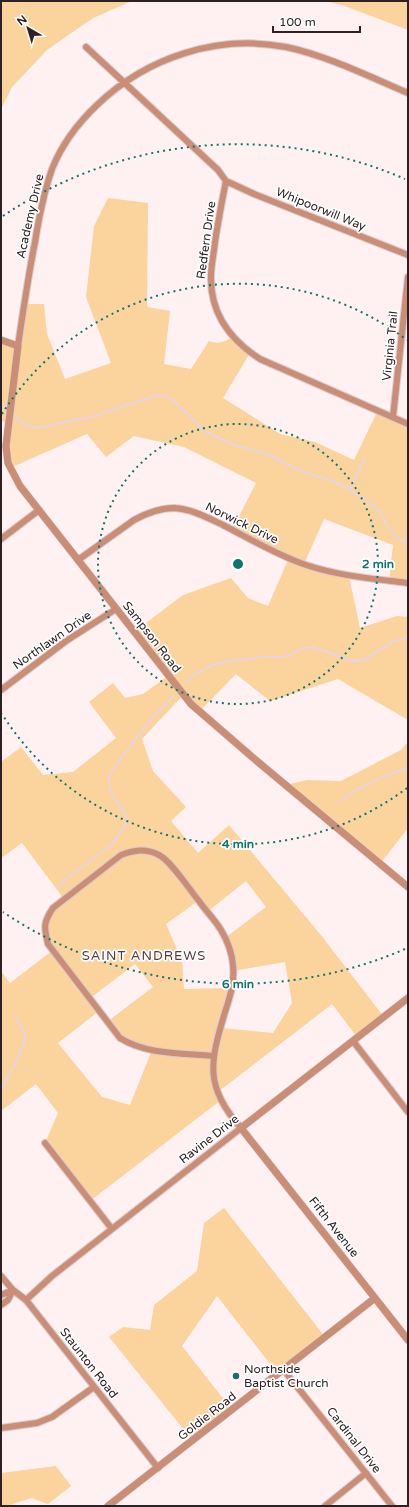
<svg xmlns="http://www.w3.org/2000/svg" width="409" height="1507" font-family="'Varela Round',sans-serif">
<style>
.green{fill:#fbd39c;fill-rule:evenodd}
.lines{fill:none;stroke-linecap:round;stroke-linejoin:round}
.stream{stroke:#e2d4f7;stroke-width:1.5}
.minor-casing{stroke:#d9cbcd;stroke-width:8}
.tertiary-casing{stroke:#d9cbcd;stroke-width:8}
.minor{stroke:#ca8d75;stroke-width:6}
.tertiary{stroke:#ca8d75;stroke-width:7}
.ring{fill:none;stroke:#0f766e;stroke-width:2;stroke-dasharray:2 4}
.poi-dot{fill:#206b73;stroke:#fff;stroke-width:1.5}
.labels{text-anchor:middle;stroke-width:3.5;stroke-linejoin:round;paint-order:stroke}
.street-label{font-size:12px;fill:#2e2123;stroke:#fff}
.poi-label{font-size:12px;fill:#2e2123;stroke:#fff;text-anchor:start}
.neighbourhood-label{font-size:13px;letter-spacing:1px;fill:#573b3f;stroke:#fff}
.centre{fill:#0f766e;stroke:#fff;stroke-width:2}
.ring-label{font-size:12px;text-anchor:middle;font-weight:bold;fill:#0f766e;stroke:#fff;stroke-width:3.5;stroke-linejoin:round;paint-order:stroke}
</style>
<rect width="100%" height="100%" fill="#fff0f2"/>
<path class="green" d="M1,1H132L93,18L47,50L12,87L1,109Z
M324,1H408V30L342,5Z
M108,198L148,203L147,307L170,311L164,364L191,369L209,341C218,344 224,343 232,337L250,353L223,398L280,434L315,442L354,460L378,410L408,424V583L389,581L393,545L324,519L304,564L349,576L360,628L397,616L408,617V720L338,679L270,701L236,674L199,712L183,695L142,739L153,771L186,807L171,821L198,853L229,825L320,934L384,1017L357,1037L332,1004L218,1092L221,1100L90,1201L45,1143L58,1113L36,1084L1,1111V971L10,983L52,951L45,919L64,899L22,843L1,858V762L21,747L43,775L73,772L116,738L89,702L113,683L125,698L143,694L168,676L134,632L183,595L231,578L248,598L268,606L289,558L232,530L256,483L184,447L134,436L106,457L87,434L10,468L8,424L1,420V339L17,344L24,304H44L47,334L65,379L111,363L86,297L94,226ZM246,881L266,907L225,938L233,971L285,962L292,1003L273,1033L221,1028L231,988L184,989L182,961L166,924L198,901L207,912ZM135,964L153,987L107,1022L131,1044L152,1050L130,1105L102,1097L58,1043L99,1011L89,999Z
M408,742V828L380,864L286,785L307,780L341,781L401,750Z
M224,1208L325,1337L278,1374L217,1296L182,1346L232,1410L193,1441L109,1337L123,1327L150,1330L154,1305L197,1271L204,1223Z
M56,1466L71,1486L48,1504L31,1498L7,1506H1V1473Z"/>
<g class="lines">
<path class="stream" d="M1,405L5,407
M15,416L25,425L34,427H44L94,416L155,396H164L172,399L206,432L237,446L267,454L300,471L333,481L350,490L374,506L380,512L390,530L399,539L408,543
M350,490L364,460
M185,683L197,673L210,666L224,662L263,657H284L303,648L313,647L352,661L364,660L392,642L408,637
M340,801C360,785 385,777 408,767
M58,887L67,878L112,845L124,827L127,818L124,811L116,801L110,790L109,782L110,773L152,718L173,696
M1,1090C7,1078 25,1050 25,1037C25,1030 19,1023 15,1017"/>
<g class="minor-casing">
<path id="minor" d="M86,47L218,170L226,181C222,201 218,222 215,242C214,253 211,265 211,276C210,313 229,339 260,359L408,424
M226,181L254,194L408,255
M18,346C23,312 28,277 35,242C39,217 44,192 52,169C62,144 78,123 97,105C147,57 218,34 286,47C328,56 368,76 408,93
M393,417L408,277
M1,539L39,510
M78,560L134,520C147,513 160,508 174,508C192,509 208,518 223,525C250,539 277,555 306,565C339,576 374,579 408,583
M1,690L66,641L116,609
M353,1041L408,1112
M45,1143L112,1229
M1,1276L13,1290L26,1300L158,1468
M1,1295L13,1290
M26,1300L52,1276L241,1128C204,1087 210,1062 225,1012C230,997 235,981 233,965C232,953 227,940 221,930C215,920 206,911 199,901C189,889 172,862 159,855C146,848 134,850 121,855L53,908C43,923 44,927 48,944L120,1038C147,1055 183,1053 214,1056
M1,1305L8,1300L13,1290
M283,1369L392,1506
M1,1428L37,1423L52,1417L94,1387
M325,1506L366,1473"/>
</g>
<g class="tertiary-casing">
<path id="tertiary" d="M1,340L18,346L6,446L8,463L20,486L191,704L258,762L408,887
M408,998L241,1128L408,1340
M108,1506L375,1298"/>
</g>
<use href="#minor" class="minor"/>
<use href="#tertiary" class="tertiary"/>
</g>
<g class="ring">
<circle cx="238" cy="564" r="140"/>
<path d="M407 788A280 280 0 0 1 2 714M2 414A280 280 0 0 1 407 340"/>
<path d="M405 949A420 420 0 0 1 3 912M3 216A420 420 0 0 1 405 179"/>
</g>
<circle class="poi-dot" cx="236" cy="1376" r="4"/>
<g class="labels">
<g class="street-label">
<text transform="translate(321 209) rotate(22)" y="4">Whipoorwill Way</text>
<text transform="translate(30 216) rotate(-77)" y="4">Academy Drive</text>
<text transform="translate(206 240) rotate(-82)" y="4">Redfern Drive</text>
<text transform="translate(390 346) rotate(-84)" y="4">Virginia Trail</text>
<text transform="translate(242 523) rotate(26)" y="4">Norwick Drive</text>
<text transform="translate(152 637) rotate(52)" y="4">Sampson Road</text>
<text transform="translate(52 640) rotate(-35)" y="4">Northlawn Drive</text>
<text transform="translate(209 1139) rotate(-38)" y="4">Ravine Drive</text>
<text transform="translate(334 1227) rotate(52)" y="4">Fifth Avenue</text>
<text transform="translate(89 1363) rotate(52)" y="4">Staunton Road</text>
<text transform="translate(207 1416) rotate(-38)" y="4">Goldie Road</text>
<text transform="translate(354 1440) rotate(52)" y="4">Cardinal Drive</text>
</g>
<g class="poi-label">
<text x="244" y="1373">Northside<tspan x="244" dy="14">Baptist Church</tspan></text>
</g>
<g class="neighbourhood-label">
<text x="144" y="960">SAINT ANDREWS</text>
</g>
</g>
<circle cx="238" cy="564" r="6" class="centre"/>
<g class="ring-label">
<text x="378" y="568">2 min</text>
<text x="238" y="848">4 min</text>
<text x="238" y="988">6 min</text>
</g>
<rect width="409" height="1507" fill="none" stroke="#2e2123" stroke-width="4"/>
<g transform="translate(28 28) rotate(322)" stroke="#ffffff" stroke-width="3" paint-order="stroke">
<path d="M0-3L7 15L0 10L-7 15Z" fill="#2e2123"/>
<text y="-6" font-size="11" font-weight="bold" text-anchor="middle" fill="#2e2123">N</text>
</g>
<path d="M273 26v6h87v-6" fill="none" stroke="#2e2123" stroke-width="2"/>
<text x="279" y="26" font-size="12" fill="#2e2123" stroke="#ffffff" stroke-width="3" paint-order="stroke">100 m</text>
</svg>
